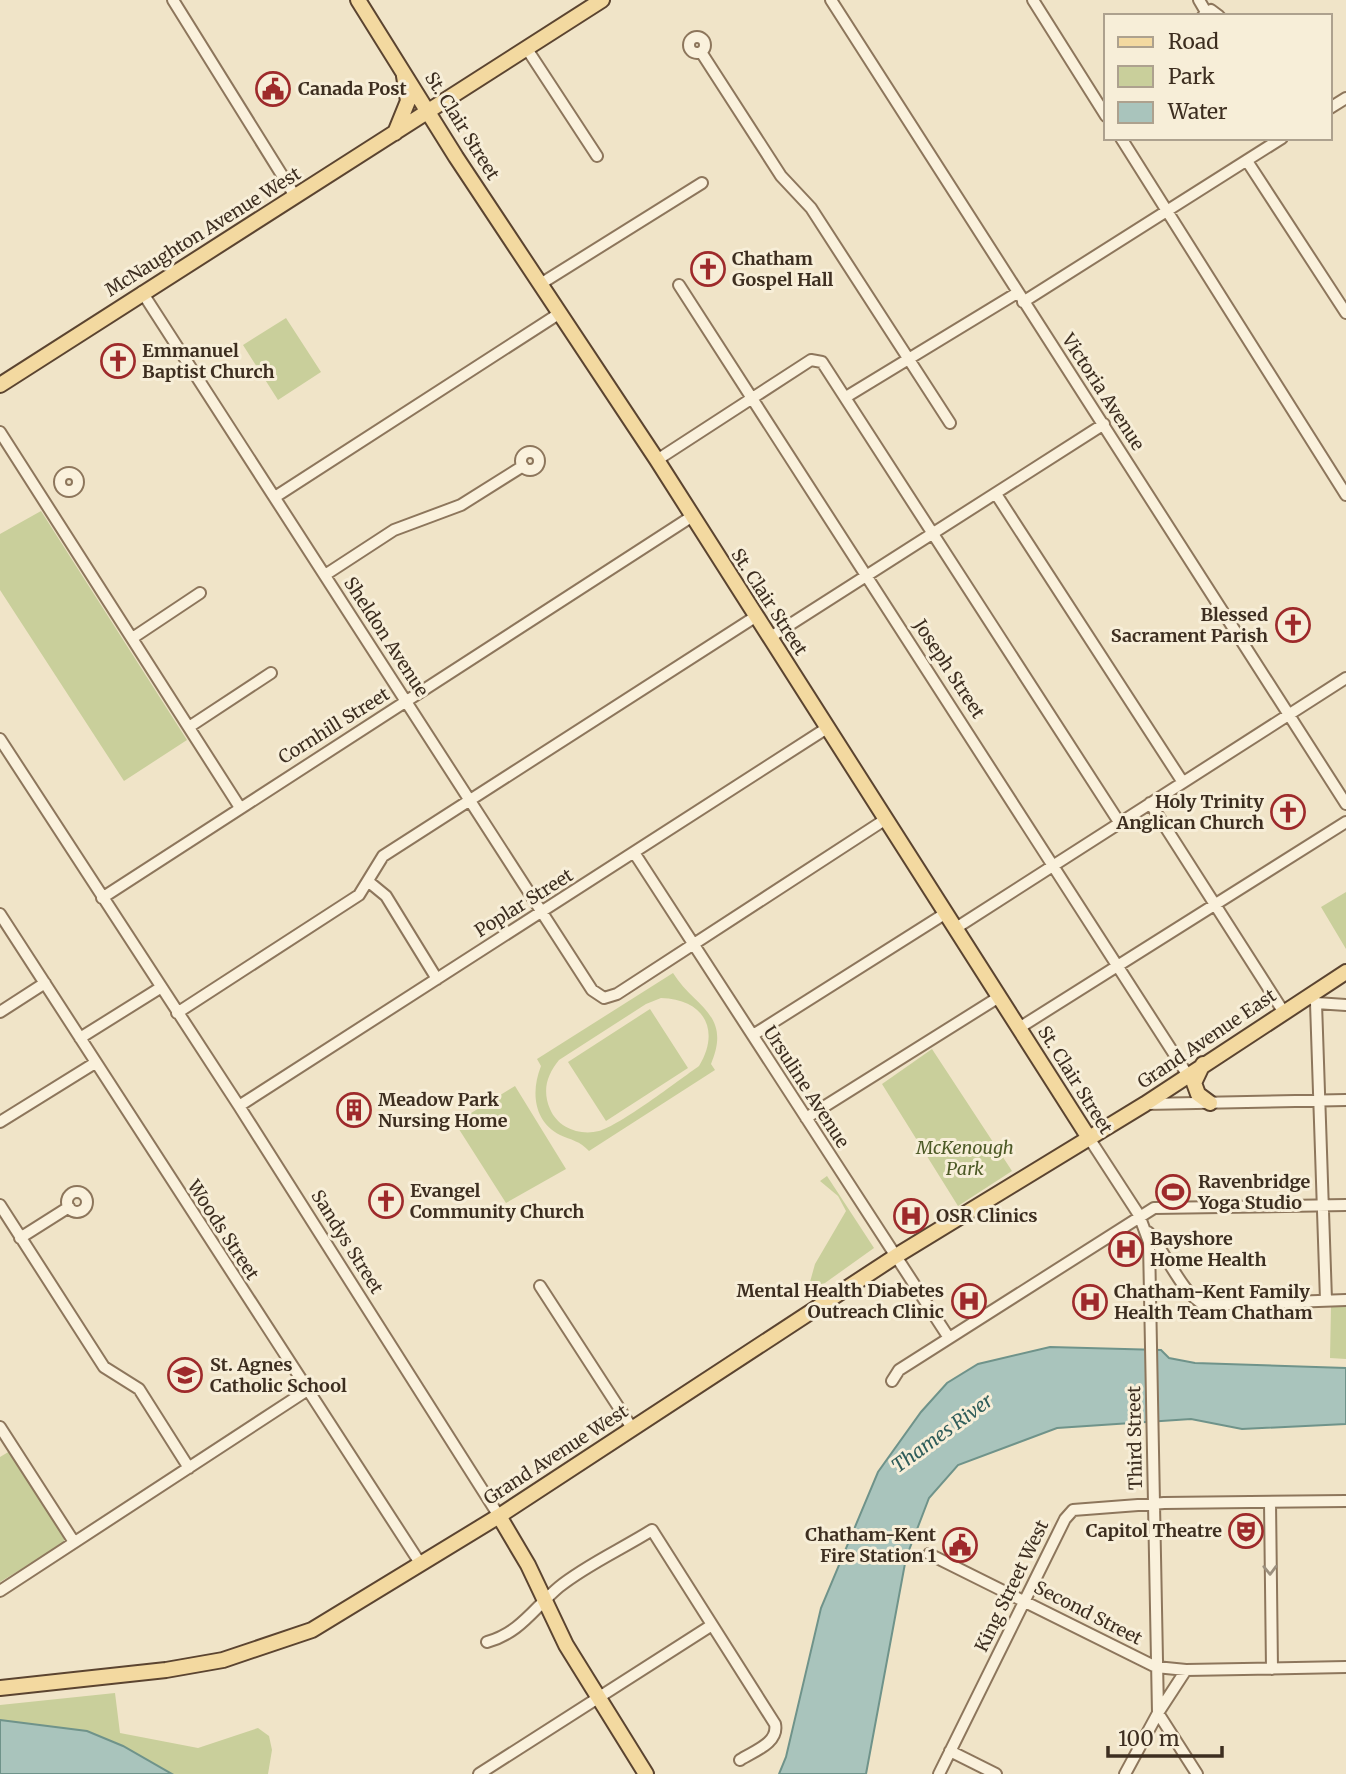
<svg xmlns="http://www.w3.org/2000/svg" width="1346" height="1774" font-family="Merriweather,serif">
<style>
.green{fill:#c9cf9b;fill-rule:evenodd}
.water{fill:#a9c4bc;stroke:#6f938a;stroke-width:2}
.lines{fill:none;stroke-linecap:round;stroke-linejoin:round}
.minor-casing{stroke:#8d765c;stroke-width:14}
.major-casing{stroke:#5b4430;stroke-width:18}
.minor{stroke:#faf1dc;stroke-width:10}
.major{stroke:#f3d9a0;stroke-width:14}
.oneway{stroke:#9c907e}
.labels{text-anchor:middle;stroke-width:6;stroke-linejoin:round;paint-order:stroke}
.poi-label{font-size:18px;font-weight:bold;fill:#3d2e20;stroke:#f7eed8;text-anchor:start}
.street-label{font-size:18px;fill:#3d2e20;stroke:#f7eed8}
.park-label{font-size:18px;font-style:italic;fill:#4d5a26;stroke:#f7eed8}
.water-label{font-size:19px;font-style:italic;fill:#2f5d5a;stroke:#f7eed8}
</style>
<rect width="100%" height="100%" fill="#f0e4c8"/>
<path class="green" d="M286,318L321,372L278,400L243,345Z
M41,511L187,740L124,781L0,590V534Z
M1346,892V949L1321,907Z
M673,973C695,1008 732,1014 711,1064L715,1070L589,1151C580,1141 571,1140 560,1135C533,1121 531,1091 541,1066L537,1059ZM661,998C704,999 721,1030 699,1066C679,1080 619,1126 599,1131C580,1136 558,1128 550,1109C542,1090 547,1075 559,1060L646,1004Z
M650,1009L688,1068L606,1121L568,1062Z
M932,1049L1012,1171L958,1206L882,1084Z
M515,1086L566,1169L506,1203L455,1123Z
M827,1176L874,1248L825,1283L814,1286L810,1282L815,1264L846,1211L838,1196L820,1181Z
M1331,1306H1346V1359L1330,1358Z
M10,1451L62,1529L65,1539L61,1545L0,1582V1457Z
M115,1693L120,1733L198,1748L258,1728L269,1736L272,1750L268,1774H172L123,1746L87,1731L0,1720V1705Z"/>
<path class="water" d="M1050,1347L1161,1350L1169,1358L1195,1363L1346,1368V1424L1242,1429L1191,1419L1057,1428L958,1465L929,1498L906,1558L866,1774H779L786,1757L821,1608L878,1472L921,1412L947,1383L978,1364Z
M0,1720L87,1731L123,1746L172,1774H0Z"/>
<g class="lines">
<g class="minor-casing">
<path id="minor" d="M173,0L295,196
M831,0L1346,804
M1033,0L1106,116
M1199,0L1206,12
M1203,16L1211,10L1219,16
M689 45a8 8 0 1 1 16 0a8 8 0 1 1-16 0Z
M527,49L597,156
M701,52L781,176L811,208L950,423
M1330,108L1346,98
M1121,138L1346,495
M1247,161L1346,313
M542,283L702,183
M679,285L1187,1074
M142,292L592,990L604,998L617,994L886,819
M1023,302L1282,138
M846,397L1017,293
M0,432L239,806
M521 461a9 9 0 1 1 18 0a9 9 0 1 1-18 0Z
M657,460L811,360L822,362L1119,822
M60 482a9 9 0 1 1 18 0a9 9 0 1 1-18 0Z
M996,494L1182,781
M275,497L560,313
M325,575L394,530L461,505L523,466
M134,637L200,593
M769,638L1104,424
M189,727L271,673
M0,739L239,1106L499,1516
M1150,803L1283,1011
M635,854L949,1338
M369,882L386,896L437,979
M102,898L691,517
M0,914L420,1563
M956,928L1346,678
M1311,994L1316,1003L1326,1300
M1316,1003L1346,1005
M0,1012L45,983
M177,1013L359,895L383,856L755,617
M1019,1028L1346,822
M753,1035L946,913
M80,1038L160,988
M1146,1104L1346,1100
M239,1106L827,728
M806,1118L999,997
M0,1122L95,1063
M1089,1138L1139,1215L1149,1242L1158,1713L1125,1774
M67 1202a10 10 0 1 1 20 0a10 10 0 1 1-20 0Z
M0,1205L104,1367L139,1389L189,1468
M1148,1232C1166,1252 1182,1295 1205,1305L1346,1300
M20,1238L69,1207
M540,1286L632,1428
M892,1381L899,1370L1154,1208L1346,1205
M0,1427L74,1542
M1270,1502L1272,1669
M929,1554L1156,1667L1186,1670L1346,1667
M0,1591L306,1391
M487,1642C520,1633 534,1608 559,1587C586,1565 622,1549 652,1530L775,1724C779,1743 754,1751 740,1760
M1186,1670L1158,1713L1197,1774
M950,1751L996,1774
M479,1774L712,1625
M939,1774L1065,1519L1073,1510L1164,1503L1346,1501"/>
</g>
<g class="major-casing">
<path id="major" d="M358,0L456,157L657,460L1089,1138
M395,133L408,101L404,76
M0,385L602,0
M1203,1064L1194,1083L1198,1094L1210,1103
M499,1516L528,1565L566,1645L646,1774
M0,1688L166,1670L223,1660L312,1630L499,1516L896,1256L1145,1104L1346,972"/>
</g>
<use href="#minor" class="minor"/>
<use href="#major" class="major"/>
</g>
<defs><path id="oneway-chevron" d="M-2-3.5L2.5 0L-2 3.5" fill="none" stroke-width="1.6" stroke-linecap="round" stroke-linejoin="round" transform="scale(1.75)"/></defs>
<use class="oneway" href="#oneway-chevron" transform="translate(1270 1570) rotate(89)"/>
<defs>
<g id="civic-ring" transform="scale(1.75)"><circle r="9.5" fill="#f7eed8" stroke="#9e2a2b" stroke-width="1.5"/><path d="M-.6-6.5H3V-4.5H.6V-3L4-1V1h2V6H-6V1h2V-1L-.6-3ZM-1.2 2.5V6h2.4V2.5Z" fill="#9e2a2b"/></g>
<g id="church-ring" transform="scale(1.75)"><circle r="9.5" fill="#f7eed8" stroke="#9e2a2b" stroke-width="1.5"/><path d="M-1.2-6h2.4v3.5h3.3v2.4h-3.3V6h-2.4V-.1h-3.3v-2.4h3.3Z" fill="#9e2a2b"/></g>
<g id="building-ring" transform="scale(1.75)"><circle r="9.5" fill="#f7eed8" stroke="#9e2a2b" stroke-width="1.5"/><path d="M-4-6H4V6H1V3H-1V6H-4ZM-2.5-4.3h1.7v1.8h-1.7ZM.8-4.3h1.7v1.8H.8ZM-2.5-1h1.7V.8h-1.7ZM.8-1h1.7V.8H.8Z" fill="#9e2a2b"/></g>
<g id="stadium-ring" transform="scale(1.75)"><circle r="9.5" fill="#f7eed8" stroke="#9e2a2b" stroke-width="1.5"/><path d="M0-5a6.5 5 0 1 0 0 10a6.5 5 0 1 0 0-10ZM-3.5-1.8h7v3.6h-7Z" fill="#9e2a2b"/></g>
<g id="hospital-ring" transform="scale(1.75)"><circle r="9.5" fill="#f7eed8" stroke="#9e2a2b" stroke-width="1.5"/><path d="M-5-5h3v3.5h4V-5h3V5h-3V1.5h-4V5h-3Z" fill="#9e2a2b"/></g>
<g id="school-ring" transform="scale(1.75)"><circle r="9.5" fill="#f7eed8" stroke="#9e2a2b" stroke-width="1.5"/><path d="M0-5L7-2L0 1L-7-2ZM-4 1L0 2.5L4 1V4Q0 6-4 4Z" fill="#9e2a2b"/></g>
<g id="theatre-ring" transform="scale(1.75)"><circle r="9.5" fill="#f7eed8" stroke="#9e2a2b" stroke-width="1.5"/><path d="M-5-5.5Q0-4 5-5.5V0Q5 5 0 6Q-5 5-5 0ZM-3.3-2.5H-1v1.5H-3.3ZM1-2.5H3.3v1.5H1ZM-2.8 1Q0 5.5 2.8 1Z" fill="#9e2a2b"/></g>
</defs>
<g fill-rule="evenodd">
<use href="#civic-ring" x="273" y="89"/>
<use href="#church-ring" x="708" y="269"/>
<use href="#church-ring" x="118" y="361"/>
<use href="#church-ring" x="1293" y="625"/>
<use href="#church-ring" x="1288" y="812"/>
<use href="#building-ring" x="354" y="1110"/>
<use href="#stadium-ring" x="1173" y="1192"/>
<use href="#church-ring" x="386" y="1201"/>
<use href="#hospital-ring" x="911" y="1216"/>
<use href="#hospital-ring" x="1126" y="1249"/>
<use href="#hospital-ring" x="969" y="1301"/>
<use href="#hospital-ring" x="1090" y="1302"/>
<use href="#school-ring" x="185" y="1375"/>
<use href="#theatre-ring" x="1246" y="1531"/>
<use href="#civic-ring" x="960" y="1545"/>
</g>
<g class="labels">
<g class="poi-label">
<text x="298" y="95">Canada Post</text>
<text x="732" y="265">Chatham<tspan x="732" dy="21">Gospel Hall</tspan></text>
<text x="142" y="357">Emmanuel<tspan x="142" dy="21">Baptist Church</tspan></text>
<text x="1268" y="621" text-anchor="end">Blessed<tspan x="1268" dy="21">Sacrament Parish</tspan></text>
<text x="1264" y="808" text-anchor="end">Holy Trinity<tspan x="1264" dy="21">Anglican Church</tspan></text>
<text x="378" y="1106">Meadow Park<tspan x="378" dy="21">Nursing Home</tspan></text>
<text x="1198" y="1188">Ravenbridge<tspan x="1198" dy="21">Yoga Studio</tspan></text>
<text x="410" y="1197">Evangel<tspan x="410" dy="21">Community Church</tspan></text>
<text x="936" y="1222">OSR Clinics</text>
<text x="1150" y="1245">Bayshore<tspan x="1150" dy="21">Home Health</tspan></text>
<text x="944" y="1297" text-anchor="end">Mental Health Diabetes<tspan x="944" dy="21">Outreach Clinic</tspan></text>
<text x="1114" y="1298">Chatham-Kent Family<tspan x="1114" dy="21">Health Team Chatham</tspan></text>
<text x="210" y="1371">St. Agnes<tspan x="210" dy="21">Catholic School</tspan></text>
<text x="1222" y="1537" text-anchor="end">Capitol Theatre</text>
<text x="936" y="1541" text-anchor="end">Chatham-Kent<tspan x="936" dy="21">Fire Station 1</tspan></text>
</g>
<g class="street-label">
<text transform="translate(462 126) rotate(58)" y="6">St. Clair Street</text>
<text transform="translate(203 232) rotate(-32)" y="6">McNaughton Avenue West</text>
<text transform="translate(1103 392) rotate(57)" y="6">Victoria Avenue</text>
<text transform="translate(769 602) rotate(57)" y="6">St. Clair Street</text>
<text transform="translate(386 637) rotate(57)" y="6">Sheldon Avenue</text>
<text transform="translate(949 669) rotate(57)" y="6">Joseph Street</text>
<text transform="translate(334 726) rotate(-32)" y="6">Cornhill Street</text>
<text transform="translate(524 903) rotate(-32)" y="6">Poplar Street</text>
<text transform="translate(1207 1039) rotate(-34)" y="6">Grand Avenue East</text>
<text transform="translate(1075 1080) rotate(58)" y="6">St. Clair Street</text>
<text transform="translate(806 1087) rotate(57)" y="6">Ursuline Avenue</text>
<text transform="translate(223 1230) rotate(57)" y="6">Woods Street</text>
<text transform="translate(347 1242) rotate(58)" y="6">Sandys Street</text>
<text transform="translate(1135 1438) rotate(-91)" y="6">Third Street</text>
<text transform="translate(556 1455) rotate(-33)" y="6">Grand Avenue West</text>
<text transform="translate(1012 1586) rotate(-64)" y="6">King Street West</text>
<text transform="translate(1088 1613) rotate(27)" y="6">Second Street</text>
</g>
<g class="park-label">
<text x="965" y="1154">McKenough<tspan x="965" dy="21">Park</tspan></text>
</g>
<g class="water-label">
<text transform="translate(942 1433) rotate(-36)" y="7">Thames River</text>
</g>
</g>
<rect x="1104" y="14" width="228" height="126" fill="#f7eed8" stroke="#ada18e" stroke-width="2"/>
<rect x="1118" y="37" width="35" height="10" fill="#f3d9a0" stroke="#ada18e" stroke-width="2"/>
<text x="1168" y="49" font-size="21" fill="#3d2e20">Road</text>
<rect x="1118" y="66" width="35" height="21" fill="#c9cf9b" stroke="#ada18e" stroke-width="2"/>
<text x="1168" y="84" font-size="21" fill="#3d2e20">Park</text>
<rect x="1118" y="102" width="35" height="21" fill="#a9c4bc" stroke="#ada18e" stroke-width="2"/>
<text x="1168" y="119" font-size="21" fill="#3d2e20">Water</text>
<path d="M1108 1746v10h114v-10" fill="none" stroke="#3d2e20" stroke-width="3.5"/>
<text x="1118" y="1746" font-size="21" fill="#3d2e20" stroke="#f7eed8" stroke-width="5" paint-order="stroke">100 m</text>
</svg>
